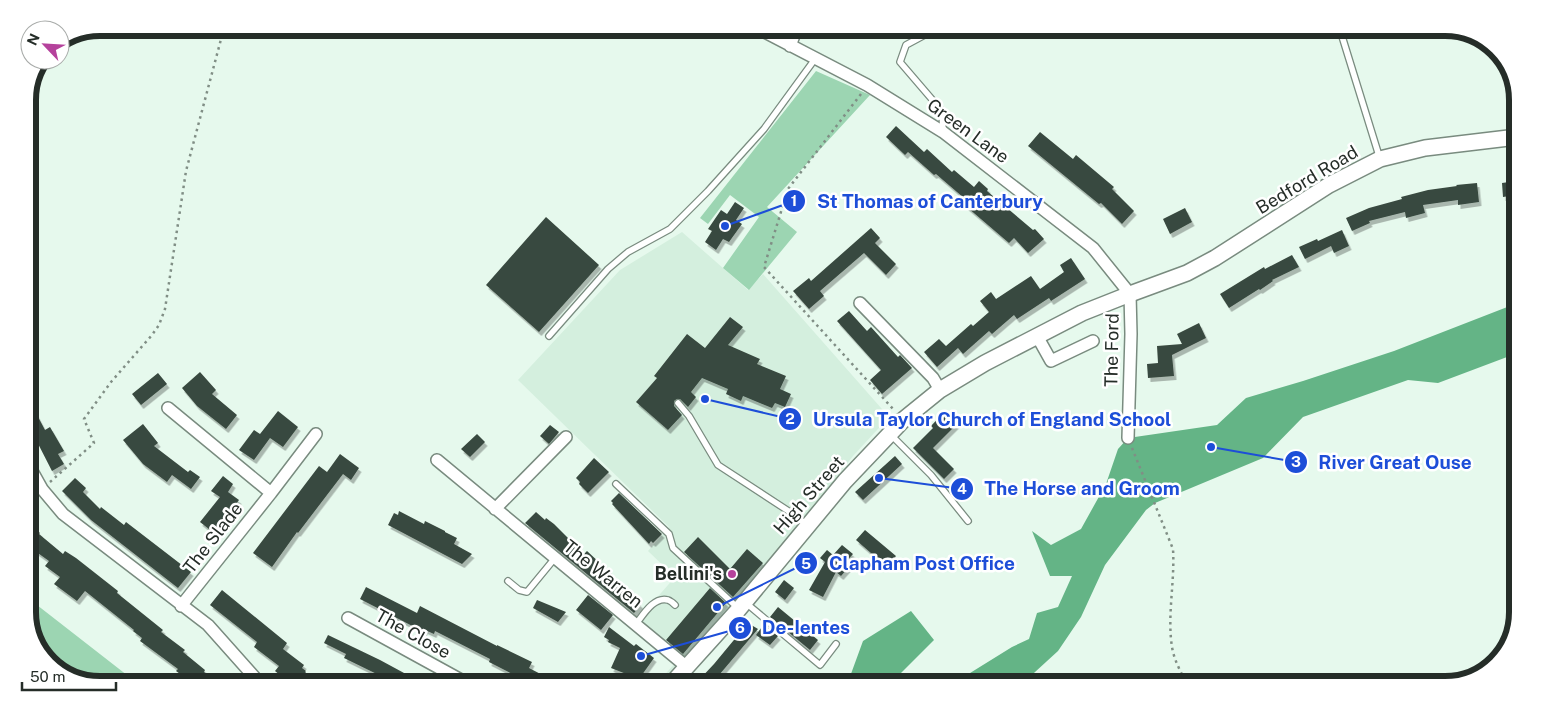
<svg xmlns="http://www.w3.org/2000/svg" width="1545" height="712" font-family="'Public Sans',sans-serif">
<style>
.built{fill:#d4efde}
.green{fill:#9cd5b2}
.water{fill:#64b486}
.building{fill:#39493f;filter:url(#shadow)}
.lines{fill:none;stroke-linecap:round;stroke-linejoin:round}
.lane-casing{stroke:#798b7f;stroke-width:8}
.street-casing{stroke:#798b7f;stroke-width:14}
.secondary-casing{stroke:#798b7f;stroke-width:18}
.path{stroke:#808e85;stroke-width:2.5;stroke-dasharray:2.5 4;stroke-linecap:butt}
.lane{stroke:#fff;stroke-width:5.5}
.street{stroke:#fff;stroke-width:11}
.secondary{stroke:#fff;stroke-width:15}
.poi-dot{fill:#b5429c;stroke:#fff;stroke-width:2}
.labels{text-anchor:middle;stroke-width:5;stroke-linejoin:round;paint-order:stroke}
.street-label{font-size:18px;fill:#252d28;stroke:#fff}
.poi-label{font-size:18px;font-weight:bold;fill:#252d28;stroke:#fff;text-anchor:end}
.rim{fill:none;stroke:#252d28;stroke-width:6}
.leader{fill:none;stroke:#1d4ed8;stroke-width:2}
.callout-dot{fill:#1d4ed8;stroke:#fff;stroke-width:2}
.mark-label{font-size:15px;text-anchor:middle;font-weight:bold;fill:#fff}
.callout-label{font-size:19px;text-anchor:middle;font-weight:bold;fill:#1d4ed8;stroke:#fff;stroke-width:5;stroke-linejoin:round;paint-order:stroke}
</style>
<defs>
<filter id="shadow"><feDropShadow dx="2.5" dy="4" stdDeviation="0" flood-color="#0004"/></filter>
</defs>
<rect width="100%" height="100%" fill="#e6f9ed"/>
<path class="built" d="M682,232L748,290L763,274L889,417L853,456L770,562L663,681H659L677,661L633,625L675,577L648,551L669,527L518,380L620,270Z"/>
<path class="green" d="M816,71L870,95L767,207L797,232L749,290L723,268L759,217L730,195L708,224L700,218Z
M28,598L132,679H72L40,652L28,617Z"/>
<path class="water" d="M1515,304V354L1438,383L1408,380L1303,417L1263,458L1155,503L1146,510L1105,565L1081,617L1058,651L1023,683L956,682L962,678L1012,647L1029,639L1037,613L1058,607L1072,576H1050L1032,531L1051,545L1081,529L1106,484L1118,449L1128,438L1217,425L1246,398L1303,381L1394,351Z
M911,611L934,640L892,682H848L863,641Z"/>
<path class="building" d="M896,126L924,152L927,149L952,172L954,170L974,187L979,181L988,189L987,191L1033,230L1035,229L1044,239L1028,253L1014,238L1009,243L961,202L964,198L936,174L934,175L908,152L905,155L886,137Z
M1040,132L1073,159L1076,155L1114,187L1112,189L1134,211L1122,224L1101,203L1099,204L1028,146Z
M1516,181V195L1503,197L1502,183Z
M1477,183L1479,202L1458,205V200L1423,205L1425,213L1406,218L1405,212L1369,221L1370,223L1352,231L1346,218L1369,208L1402,199L1401,197L1428,190L1457,186L1456,185Z
M735,202L744,208L736,220L742,224L729,242L723,239L716,250L705,242L712,231L708,229L721,210L727,214Z
M1185,208L1192,222L1170,234L1163,219Z
M546,217L599,265L539,332L486,285Z
M871,228L880,238L875,243L896,264L886,275L864,253L820,291L824,296L809,309L793,291L809,278L811,281Z
M1342,230L1349,246L1334,253L1331,246L1305,259L1299,247L1317,239L1318,241Z
M1292,255L1299,267L1272,280L1273,281L1260,290L1259,289L1229,308L1220,294L1264,267L1265,269Z
M1071,258L1085,279L1051,301L1049,298L1017,319L1014,315L992,334L989,331L963,354L958,348L937,367L924,352L939,339L946,346L971,324L973,326L989,312L980,301L991,292L996,299L1031,276L1040,289L1064,272L1060,265Z
M849,311L867,331L871,327L898,357L900,355L912,368L882,394L870,380L881,370L837,321Z
M730,317L743,327L728,345L760,359L757,364L786,376L780,389L791,394L785,407L775,403L772,408L743,396L741,401L726,394L728,389L702,378L691,392L696,397L688,407L680,399H677L674,401V406L682,415L668,430L636,402L657,378L654,376L687,334L705,348Z
M1199,323L1206,338L1172,355L1174,376L1148,378L1147,364L1158,363L1157,346L1182,344L1177,334Z
M200,372L216,390L212,394L237,415L226,429L197,406L182,388Z
M158,373L167,384L141,405L132,394Z
M28,398L45,430L50,427L64,451L58,454L64,464L52,471L28,424Z
M278,411L298,427L283,447L270,438L254,460L239,450L254,430L260,434Z
M945,411L958,423L933,448L954,469L944,479L913,448L933,428L931,426Z
M143,424L158,443L154,446L188,472L190,470L200,477L191,489L172,475L167,482L143,464L123,440Z
M550,425L559,432L549,444L540,436Z
M477,434L485,442L470,457L461,449Z
M340,454L359,468L351,480L343,474L298,533L297,532L272,567L253,553L319,466L327,472Z
M895,456L902,464L863,500L855,492Z
M594,458L609,472L588,493L579,484L580,482L576,478Z
M223,476L233,484L228,492L239,500L214,533L200,522L220,497L211,491Z
M75,478L86,488L83,492L100,509L101,507L124,525L126,522L191,572L178,588L91,520L62,491Z
M619,493L662,534L653,543L651,541L649,544L612,504L613,503L611,501Z
M399,511L424,524L425,521L445,531V532L457,538L454,544L472,554L462,564L388,525L394,513L398,515Z
M536,512L545,520L546,518L554,524L584,554L587,551L615,577L613,579L641,605L634,613L525,523Z
M28,522L40,533L39,534L63,554L65,551L76,558L118,591L117,593L163,630L161,632L185,650L183,652L205,670L204,672L213,679H187L176,671L178,669L140,641L142,638L133,631L134,630L85,591L77,601L54,584L60,577L45,566L49,561L28,546Z
M865,530L896,556L887,567L856,540Z
M698,537L730,569L747,549L763,563L733,597L684,552Z
M842,545L853,554L844,564L848,568L841,576L836,572L823,597L809,590L825,562L820,558L827,550L833,555Z
M784,580L794,588L785,600L775,592Z
M366,587L417,613L420,606L497,646V645L532,662L529,668L554,681H526L489,662L490,659L435,631L434,634L425,630L424,632L360,599Z
M710,588L726,603L683,654L666,640Z
M222,590L287,643L283,649L304,665L302,668L306,671L305,672L315,680H286L275,671L279,666L254,647L257,642L210,605Z
M588,595L613,615L601,630L576,610Z
M537,600L566,612L558,622L533,608Z
M778,607L818,640L810,650L770,617Z
M748,623L758,629L714,681H698L714,664Z
M764,624L778,636L770,645L756,635Z
M609,627L634,646L636,644L654,658L639,679L611,668L620,648L608,642L609,640L604,637Z
M328,635L380,660L417,680H389L344,658L346,654L324,643Z"/>
<g class="lines">
<g class="lane-casing">
<path id="lane" d="M932,31L906,45L900,62L942,111L943,132
M1341,33L1380,159
M1451,33L1483,42
M549,336L608,269L628,252L670,229L708,191L764,129L815,59
M678,403L689,416L718,465L790,512L807,525
M891,435L931,475L968,521
M616,484L669,534L673,548L739,609
M508,581L519,590L527,592L555,558
M746,603L820,665L836,644
M636,624C643,615 654,596 668,600C671,601 673,603 675,605"/>
</g>
<g class="street-casing">
<path id="street" d="M761,30L867,85L943,132L1093,248L1130,294L1131,334L1128,438
M790,46L796,30
M860,303L933,378L940,390
M1037,336L1051,361L1093,341
M168,408L271,493L316,434
M437,460L687,667
M28,464L42,489L63,514L208,625L257,680
M495,509L566,437
M181,606L271,493
M348,618L461,680"/>
</g>
<g class="secondary-casing">
<path id="secondary" d="M674,681L739,609L845,481L903,420L940,390L985,363L1082,313L1130,294L1187,273L1215,258L1329,185L1380,159L1425,148L1517,137"/>
</g>
<path class="path" d="M861,94L788,189L764,267L894,410
M1132,448L1173,549C1175,582 1167,615 1172,647C1174,660 1181,672 1186,683
M50,482L94,443L84,419L111,382L152,335L159,325L165,309L186,171L224,28
M28,503L35,496"/>
<use href="#lane" class="lane"/>
<use href="#street" class="street"/>
<use href="#secondary" class="secondary"/>
</g>
<circle class="poi-dot" cx="732" cy="574" r="5"/>
<g class="labels">
<g class="street-label">
<text transform="translate(968 131) rotate(36)" y="6">Green Lane</text>
<text transform="translate(1307 180) rotate(-31)" y="6">Bedford Road</text>
<text transform="translate(1112 350) rotate(-89)" y="6">The Ford</text>
<text transform="translate(809 495) rotate(-49)" y="6">High Street</text>
<text transform="translate(213 538) rotate(-52)" y="6">The Slade</text>
<text transform="translate(603 574) rotate(39)" y="6">The Warren</text>
<text transform="translate(413 634) rotate(29)" y="6">The Close</text>
</g>
<g class="poi-label">
<text x="722" y="580">Bellini's</text>
</g>
</g>
<path d="M0 0H1545V712H0ZM100 36H1445A64 64 0 0 1 1509 100V612A64 64 0 0 1 1445 676H100A64 64 0 0 1 36 612V100A64 64 0 0 1 100 36Z" fill="#fff" fill-rule="evenodd"/>
<path class="rim" d="M100 36H1445A64 64 0 0 1 1509 100V612A64 64 0 0 1 1445 676H100A64 64 0 0 1 36 612V100A64 64 0 0 1 100 36Z"/>
<path class="leader" d="M725 226L794 201M705 399L790 419M1211 447L1296 462M879 478L962 489M717 607L806 563M641 656L740 628"/>
<g class="callout-dot">
<circle cx="725" cy="226" r="5"/>
<circle cx="705" cy="399" r="5"/>
<circle cx="1211" cy="447" r="5"/>
<circle cx="879" cy="478" r="5"/>
<circle cx="717" cy="607" r="5"/>
<circle cx="641" cy="656" r="5"/>
<circle cx="794" cy="201" r="12"/>
<circle cx="790" cy="419" r="12"/>
<circle cx="1296" cy="462" r="12"/>
<circle cx="962" cy="489" r="12"/>
<circle cx="806" cy="563" r="12"/>
<circle cx="740" cy="628" r="12"/>
</g>
<g class="mark-label">
<text x="794" y="206">1</text>
<text x="790" y="424">2</text>
<text x="1296" y="467">3</text>
<text x="962" y="494">4</text>
<text x="806" y="569">5</text>
<text x="740" y="633">6</text>
</g>
<g class="callout-label">
<text x="930" y="208">St Thomas of Canterbury</text>
<text x="992" y="426">Ursula Taylor Church of England School</text>
<text x="1395" y="469">River Great Ouse</text>
<text x="1082" y="495">The Horse and Groom</text>
<text x="922" y="570">Clapham Post Office</text>
<text x="806" y="634">De-Ientes</text>
</g>
<g transform="translate(45 45) rotate(295)"><circle r="24" fill="#ffffff" stroke="#a8aba9"/>
<path d="M0-4L9 19L0 12L-9 19Z" fill="#b5429c"/>
<text y="-8" font-size="14" font-weight="bold" text-anchor="middle" fill="#252d28">N</text>
</g>
<path d="M22 682v8h94v-8" fill="none" stroke="#252d28" stroke-width="2.5"/>
<text x="30" y="682" font-size="15" fill="#252d28" stroke="#ffffff" stroke-width="4" paint-order="stroke">50 m</text>
</svg>
